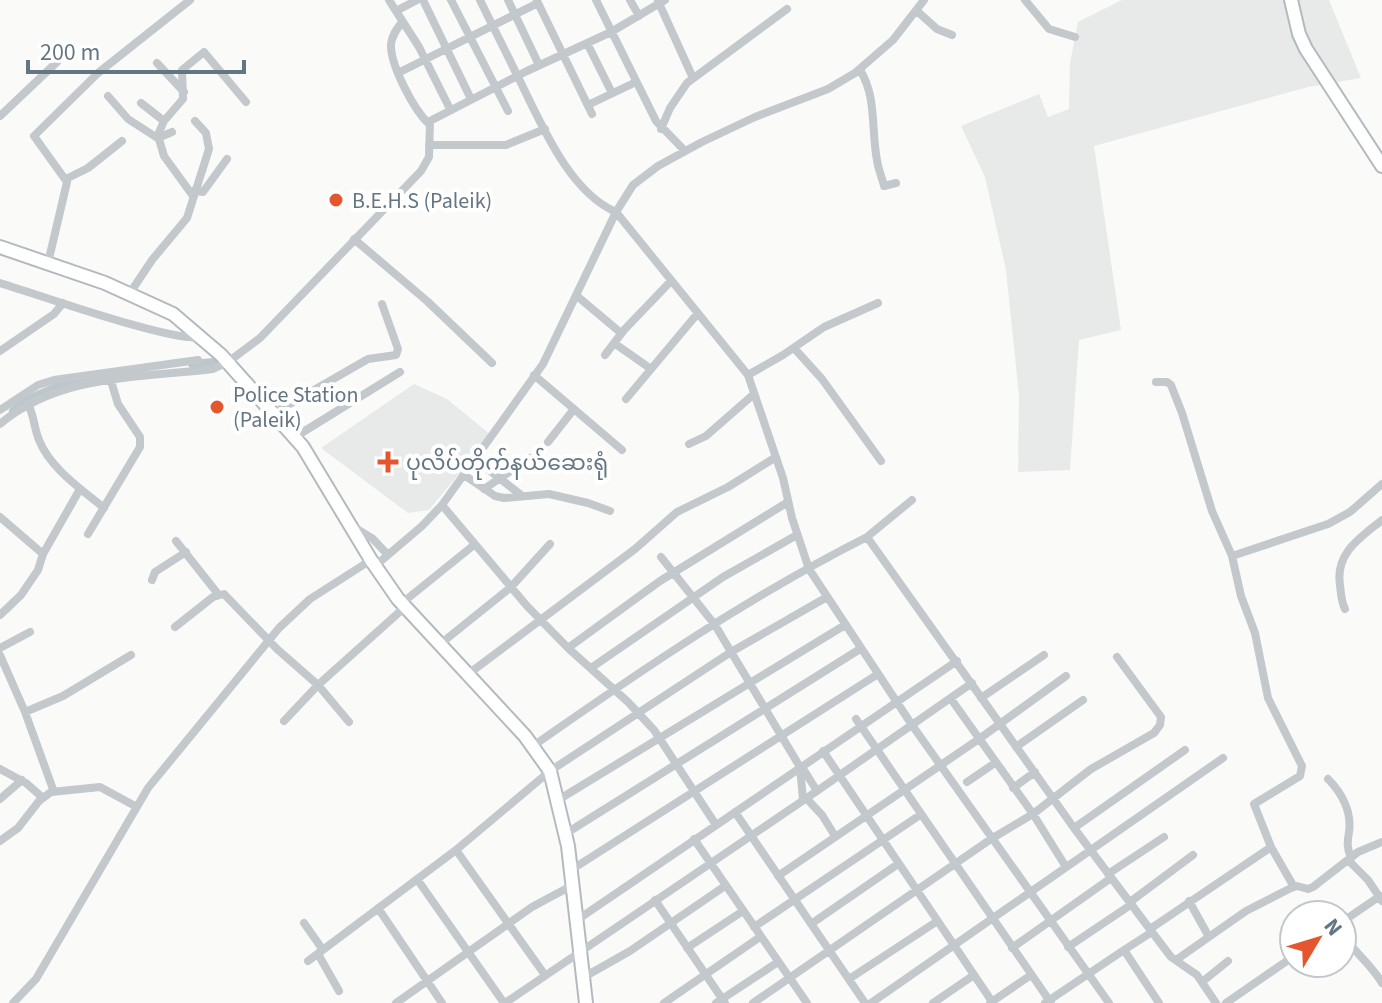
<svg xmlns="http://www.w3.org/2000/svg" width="1382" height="1003" font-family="'Source Sans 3','Noto Sans Myanmar',sans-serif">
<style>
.built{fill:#e8e9e9}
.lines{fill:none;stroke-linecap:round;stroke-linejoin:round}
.canal{stroke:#bbc7cb;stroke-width:8}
.secondary-casing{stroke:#b3babf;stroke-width:16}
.street{stroke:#c3c8cc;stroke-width:8}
.secondary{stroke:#fff;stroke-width:12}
.poi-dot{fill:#e4572e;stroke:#fff;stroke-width:3}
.labels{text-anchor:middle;stroke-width:8;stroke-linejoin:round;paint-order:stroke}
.poi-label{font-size:22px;fill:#657683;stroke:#fff;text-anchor:start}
</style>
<rect width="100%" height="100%" fill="#fafaf8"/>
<path class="built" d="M1122,0H1329L1361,78L1308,87L1094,146L1121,330L1079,340L1070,470L1018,472L1019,396L1006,270L985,177L961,126L1039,94L1048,117L1069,109L1070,63L1078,22Z
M414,384L447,399L491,435L429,510L408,513L321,448Z"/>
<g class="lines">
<path class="canal" d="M192,364L214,362
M13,411C35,392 63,384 91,378"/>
<g class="secondary-casing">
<path id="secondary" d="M1291,0L1299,34L1306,49L1382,166
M0,247L105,283L173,314L221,355L303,447L371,560L398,599L525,736L550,771L568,846L586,1003"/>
</g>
<path class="street" d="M389,0L419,47L450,109
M423,0L471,99
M451,0L508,111
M480,0C492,25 504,48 516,73C539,118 567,191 616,212L748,375L783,478L792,518L809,569L912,725L1109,1003
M508,0L539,65
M596,0L656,121L685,151
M630,0L639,16
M1025,0L1049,29L1075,37
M537,1L592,114
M658,1L693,78
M396,11L417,0
M917,11L937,29L952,35
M402,22C397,29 392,35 391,44C390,65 414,110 429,124
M587,43L612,93
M157,63L184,92
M860,70C877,97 871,130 877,160C878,169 882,177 884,186L896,183
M398,73L538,3
M108,96L128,119L159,139L164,156L193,196
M141,103L164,121
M588,105L636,82
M0,116L57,62
M661,129L670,108L687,83L787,9
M157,137L164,121L183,99L182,70L204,52L246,102
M158,138L172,132
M429,145H506L545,129
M66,179L88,168L122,141
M195,190L203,192L227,159
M354,239L427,301L492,363
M48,263L67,182L34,136L98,73L190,0
M0,283C34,293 176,344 202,337
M130,293L152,260L187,218L209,149L206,133L195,121
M577,296L621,333
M614,343L651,369
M794,348L822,379L881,461
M0,351L54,314L63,303
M605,355L624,330L671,281
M534,375L622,450
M748,375L783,355L824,327L878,303
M1156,382H1167L1171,385L1182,413L1212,511L1232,556L1241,596L1255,633L1268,698L1302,766L1300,776L1254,804L1271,847L1294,887
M626,399L698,313
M28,404C34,415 34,428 39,440C50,468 81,489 104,508
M0,410L38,385L54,380L198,360
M274,413L368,359L396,355L398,349L382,304
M0,424C60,374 139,378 213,369L228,362L260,338L421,171L429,157L430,121L527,71L611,32L665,0
M295,437L400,372
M548,442L574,409
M689,444L706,436L754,394
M475,459L521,495
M464,475L495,496L504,498L549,494L588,503L610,511
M484,489L530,458
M442,505L527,606L568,648L628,702L654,730L716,825
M0,517L43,554
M352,526L373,539L388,555
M88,534L140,447V437L118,404L111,381
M867,537L912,500
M176,541L218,594
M1232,556L1328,524L1350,512L1382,484
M661,557L715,625L800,767L803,800
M375,566L422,526L442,505L543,364L616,212L633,185L658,166L702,142L755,117L828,89L855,73L893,40L924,0
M152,580L155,572L186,552
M402,603L474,545
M1345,609C1341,601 1341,593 1340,585C1335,553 1360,538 1382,520
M0,615L21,595L38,570L43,554L80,489
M175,627L213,597L224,594L277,649L318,685L405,607
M439,645L511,587L550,544
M0,648L30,632
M568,648L660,581L788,502
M0,655L25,712L54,792
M591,668L723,577L797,535
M467,675L635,549L677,512L728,487L776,457
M981,698L1044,655
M951,699L1033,814L1066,867
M25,712L63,696L131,655
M856,719L1051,1003
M284,721L318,685L349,722
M533,746C640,671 750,596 867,537L1074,828L1152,932L1124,950L1159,1003
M1016,747L1083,700
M823,751L993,1003
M802,767L817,791
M0,769L26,783L43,798
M1328,779C1342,793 1352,812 1349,832C1347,843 1347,848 1351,858
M967,782L995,763
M1013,788L1035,772
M806,798L822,815L835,836
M0,799L22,780
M558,800L845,625
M735,812L865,1003
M1074,828L1185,750
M565,834L860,649
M694,839L807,1003
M0,841L18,828L39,801L51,792L100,787L135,806
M456,850L545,975
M1348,860L1368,880L1382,901
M571,870L878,674
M1108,874L1164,837
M778,876L979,739L1066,676
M417,879L504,1003
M655,900L725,1003
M1189,901L1209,937
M1130,902L1193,855
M378,908L442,1003
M577,920L957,661
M1342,922L1380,896
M304,923L323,950
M811,924L898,864
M754,927L920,815
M1150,929L1271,847
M1152,932L1171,957L1197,975L1216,1003
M1342,934C1354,952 1371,964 1382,983
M1068,947L1132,904
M687,948L743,911
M1012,948L1111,878
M318,954L339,991
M1176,960L1246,911L1291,888L1297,886L1308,889L1313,887L1358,852L1382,842
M308,961L456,850L550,771L731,652L827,597
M584,977L630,951L725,886
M849,979L936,922
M1202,982L1228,961
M13,1003L36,979L148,788L279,628L310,599L371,560
M396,1003L532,907L573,885
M505,1003L817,791L972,683
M664,1003L760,937
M716,1003L778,962
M753,1003L991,839L1033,814L1091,769L1154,733L1160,725L1161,717L1117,657
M871,1003L1223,758
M933,1003L974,975
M990,1003L1031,975
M1045,1003L1124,950
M1226,1003L1294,956"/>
<use href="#secondary" class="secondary"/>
</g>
<g class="poi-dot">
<circle cx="336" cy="200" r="8"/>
<circle cx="217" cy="407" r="8"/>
<path d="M384 450h8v8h8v8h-8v8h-8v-8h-8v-8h8z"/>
</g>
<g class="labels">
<g class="poi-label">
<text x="352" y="208">B.E.H.S (Paleik)</text>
<text x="233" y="402">Police Station<tspan x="233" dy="25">(Paleik)</tspan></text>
<text x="406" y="470">ပုလိပ်တိုက်နယ်ဆေးရုံ</text>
</g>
</g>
<g transform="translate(1318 939) rotate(52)"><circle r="38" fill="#ffffff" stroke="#c1c8cd" stroke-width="2"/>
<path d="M0-6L14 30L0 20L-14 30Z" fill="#e4572e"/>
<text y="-12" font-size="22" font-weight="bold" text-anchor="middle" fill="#657683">N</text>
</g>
<path d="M28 60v12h216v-12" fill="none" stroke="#657683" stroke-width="4"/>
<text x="40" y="60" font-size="24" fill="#657683" stroke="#ffffff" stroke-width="6" paint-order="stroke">200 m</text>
</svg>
